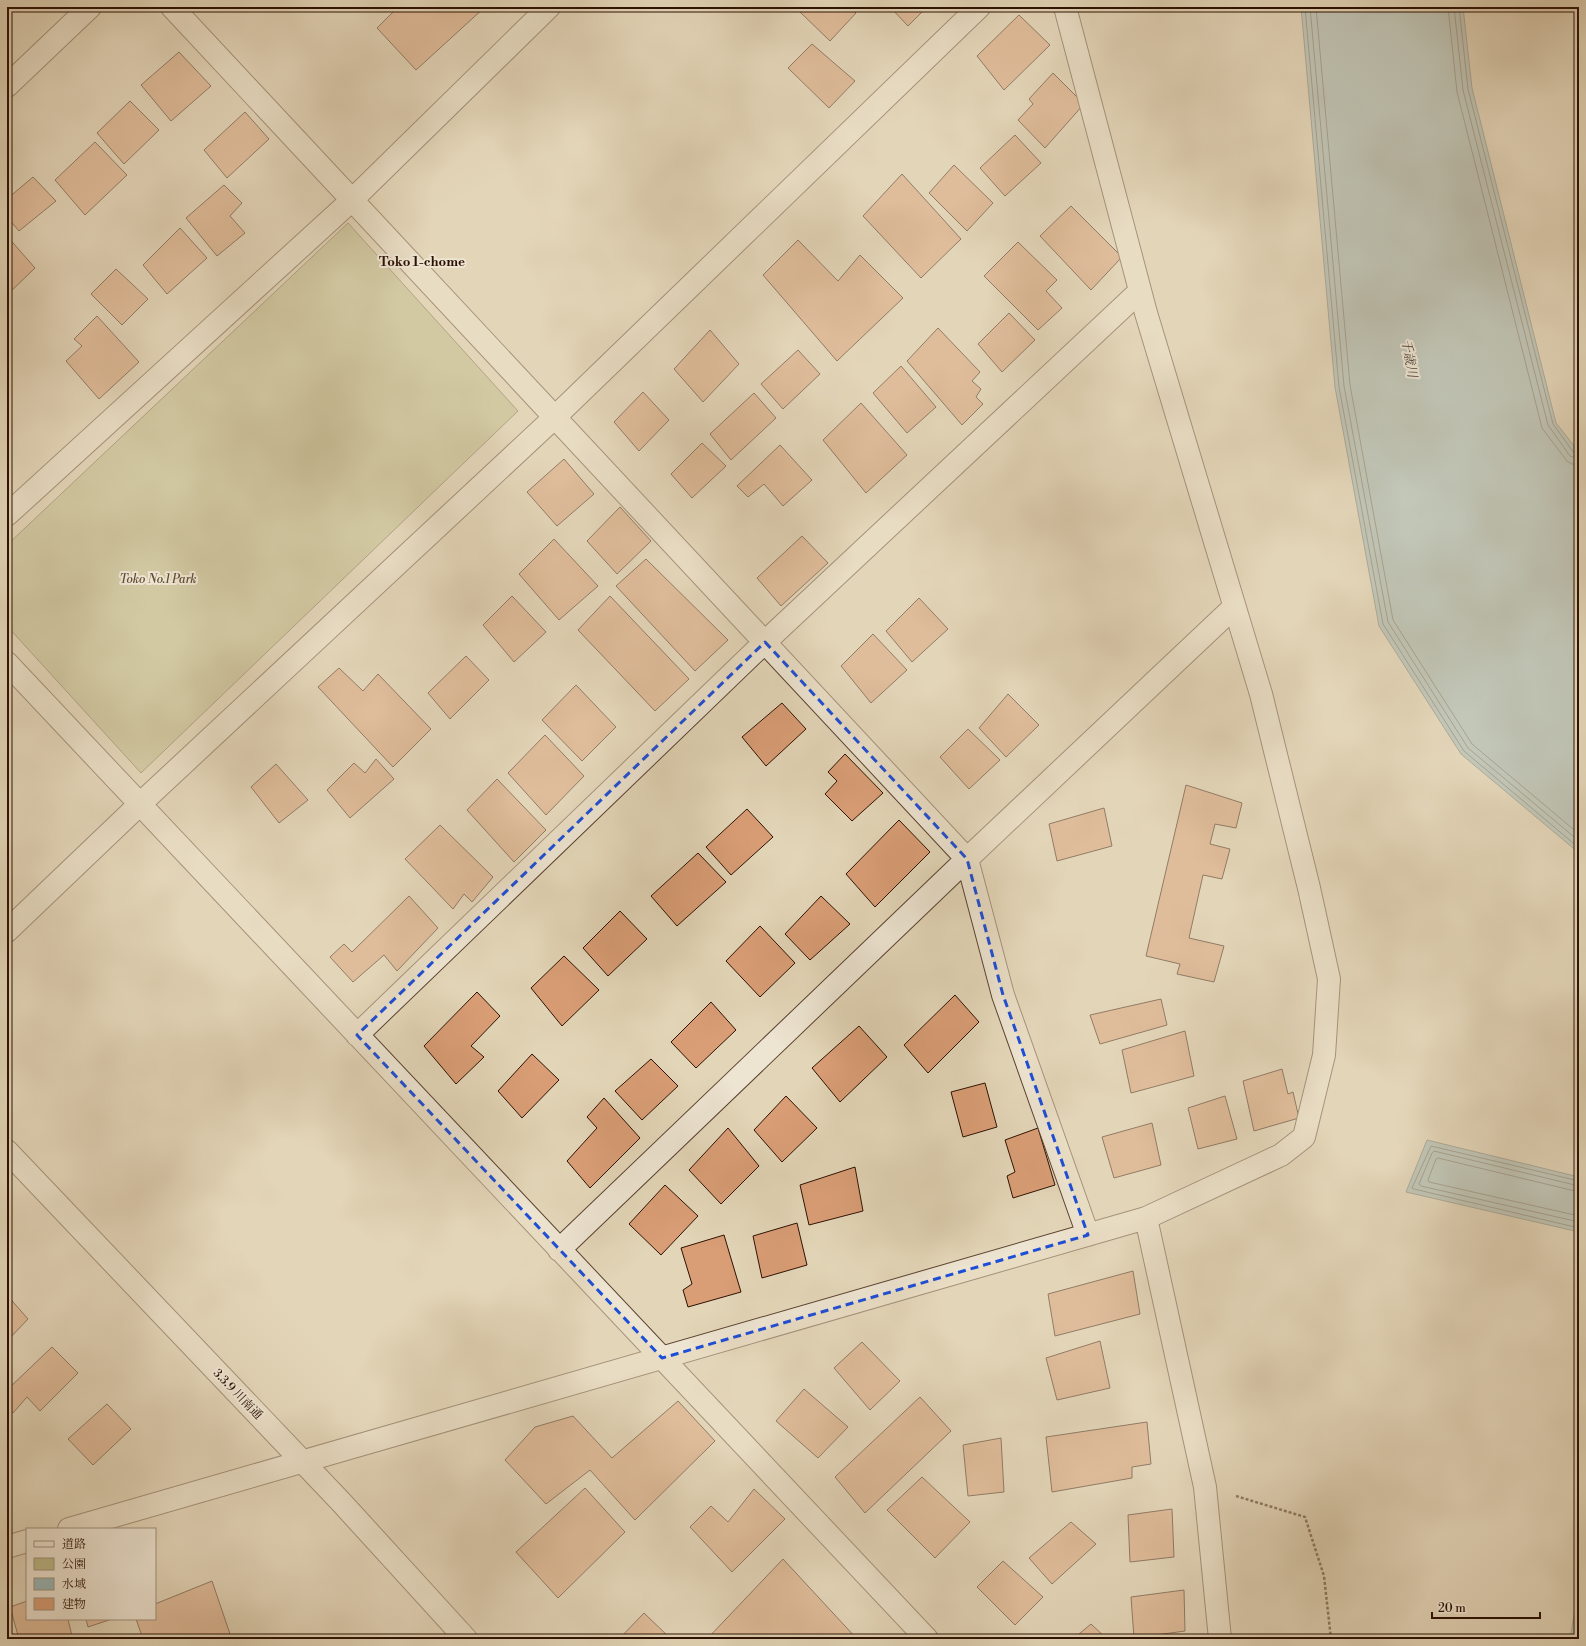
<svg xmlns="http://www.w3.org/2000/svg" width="1586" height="1646" font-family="'Libre Bodoni','Noto Serif JP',serif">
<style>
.green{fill:#bcbb89;stroke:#746646}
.water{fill:#99b7b9;stroke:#6d7470}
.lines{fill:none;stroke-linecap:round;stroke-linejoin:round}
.shore{stroke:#62645e;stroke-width:1}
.building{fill:#da9e76;stroke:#2c1003}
.minor-casing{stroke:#5a4230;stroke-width:24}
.path{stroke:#2c1003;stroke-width:2.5;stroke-dasharray:3 2;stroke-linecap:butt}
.minor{stroke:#ede4d1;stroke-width:22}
.marked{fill:none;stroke:#1d4ed8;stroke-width:3;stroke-dasharray:8 5;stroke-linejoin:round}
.labels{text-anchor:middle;stroke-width:4;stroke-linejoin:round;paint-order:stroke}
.park-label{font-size:12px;font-style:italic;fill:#5e4c32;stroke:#ede4d1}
.street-label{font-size:12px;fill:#2c1003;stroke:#ede4d1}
.neighbourhood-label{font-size:13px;font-weight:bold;fill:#2c1003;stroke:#ede4d1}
.water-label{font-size:13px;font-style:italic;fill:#524a43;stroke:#ede4d1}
</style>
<rect width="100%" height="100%" fill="#e3d6b8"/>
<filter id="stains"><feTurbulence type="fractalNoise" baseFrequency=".005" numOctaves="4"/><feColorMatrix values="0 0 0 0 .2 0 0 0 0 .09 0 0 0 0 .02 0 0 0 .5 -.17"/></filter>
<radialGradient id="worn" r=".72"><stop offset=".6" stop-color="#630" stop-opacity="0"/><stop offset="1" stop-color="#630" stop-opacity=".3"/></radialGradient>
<path class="green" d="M348,223L518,411L141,773L7,626V545Z"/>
<path class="water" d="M1301,7H1463L1472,88L1556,423L1579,452V853L1461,754L1379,626L1335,387Z
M1427,1140L1579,1177V1232L1406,1192Z
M1579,1586V1639H1570Z"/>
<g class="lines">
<path class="shore" d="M1305,7L1339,387L1383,624L1464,751L1579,848
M1310,7L1344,386L1388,622L1468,748L1579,841
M1316,7L1350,385L1393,620L1472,744L1579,834
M1448,7L1457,92L1542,428L1567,461L1572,464L1579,465
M1454,7L1463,90L1548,425L1570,456L1579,459
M1459,7L1468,89L1553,424L1574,453L1579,454
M1579,1181L1431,1146L1412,1188L1414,1189L1579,1228
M1579,1186L1434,1151L1432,1153L1419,1184L1421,1186L1579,1222
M1579,1192L1438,1158L1436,1159L1428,1180L1429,1182L1579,1216"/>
</g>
<path class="building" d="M398,7H485L416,70L377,28Z
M803,7H850L856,13L830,41L799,11Z
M890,7H927L908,26Z
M1019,15L1050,45L1004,90L977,56Z
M812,44L855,81L829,108L788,68Z
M179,52L211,86L171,121L141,85Z
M1053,73L1084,104L1045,148L1018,120L1033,104L1029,99Z
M130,101L159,130L124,164L97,133Z
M245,112L269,139L227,178L204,150Z
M1015,135L1041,163L1005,196L980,168Z
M95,142L127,175L85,215L55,180Z
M954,165L993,203L967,231L929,193Z
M902,174L961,239L921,278L863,216Z
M33,177L56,201L19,231L7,217V199Z
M224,185L242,203L230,216L245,233L217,256L186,218Z
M1071,206L1122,257L1091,290L1040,236Z
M180,228L207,258L167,294L143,265Z
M7,236L35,268L7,295Z
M798,240L838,281L860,255L903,298L837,361L763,275Z
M1018,242L1057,280L1046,291L1062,308L1038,330L984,276Z
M116,269L148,299L122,325L91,294Z
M1009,313L1035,340L1002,372L978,344Z
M97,316L139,362L99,399L66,361L82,346L74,339Z
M938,328L980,372L972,381L981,389L976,397L983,404L962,425L907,361Z
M710,330L739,364L703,402L674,369Z
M798,350L820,374L783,409L761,384Z
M901,366L936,407L907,433L873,393Z
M643,392L669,420L639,451L614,422Z
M754,393L776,418L731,460L710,434Z
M861,403L907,455L866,493L823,440Z
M702,443L726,466L692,498L671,474Z
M780,445L812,480L783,506L764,484L748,497L737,486Z
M564,459L594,494L557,526L527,492Z
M620,507L651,541L617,574L587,541Z
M802,536L828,563L781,606L757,578Z
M554,539L598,586L559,620L519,574Z
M646,559L728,640L695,671L616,586Z
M512,596L546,632L514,662L483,625Z
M610,596L689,679L655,711L578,630Z
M919,598L948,629L912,662L886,631Z
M873,634L907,670L871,703L841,666Z
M466,656L489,680L450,719L428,693Z
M339,668L363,691L378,674L431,729L393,767L318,687Z
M576,685L616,727L582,761L542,720Z
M1008,694L1039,725L1006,757L979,728Z
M782,703L806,729L766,766L742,737Z
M968,729L1000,760L969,789L940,757Z
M545,735L584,776L546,815L508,773Z
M845,754L883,793L852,821L825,794L837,781L828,772Z
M376,759L394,779L350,818L327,790L354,763L365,773Z
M276,764L308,800L279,823L251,787Z
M497,779L546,830L514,862L467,810Z
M1186,785L1242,803L1236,828L1215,824L1210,844L1230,849L1222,879L1203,875L1189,938L1224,946L1214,982L1177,974L1180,964L1146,956Z
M1104,808L1112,846L1057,861L1049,824Z
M747,809L773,837L731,875L706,847Z
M899,820L930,852L875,907L846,874Z
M440,825L493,877L472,902L464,894L453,909L405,859Z
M698,853L726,882L677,926L651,896Z
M409,896L438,928L397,971L384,955L353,982L330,957L344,944L352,952Z
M821,896L850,924L810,960L785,934Z
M620,911L647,939L608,976L583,948Z
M760,926L795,963L760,997L726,961Z
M564,956L599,990L562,1026L531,988Z
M477,992L500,1016L471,1046L484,1057L456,1084L424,1046Z
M955,995L979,1022L928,1073L904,1045Z
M1161,999L1167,1025L1100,1044L1090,1015Z
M711,1002L736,1030L696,1068L671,1042Z
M859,1026L887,1057L840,1102L812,1068Z
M1185,1031L1194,1076L1131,1093L1122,1050Z
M532,1054L559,1080L522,1118L498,1091Z
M651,1059L678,1086L642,1120L615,1091Z
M1282,1069L1288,1094L1293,1092L1299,1118L1254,1131L1243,1081Z
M985,1083L997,1127L963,1137L951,1092Z
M786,1096L817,1128L782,1162L754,1130Z
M1225,1096L1237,1139L1198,1149L1188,1108Z
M604,1098L640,1138L590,1188L567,1161L597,1128L587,1117Z
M1152,1123L1161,1165L1114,1178L1102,1137Z
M728,1128L759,1166L721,1204L689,1170Z
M1038,1128L1055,1185L1013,1198L1007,1176L1015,1172L1005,1140Z
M855,1167L863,1211L809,1225L800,1185Z
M665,1185L698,1216L661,1255L629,1224Z
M797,1223L807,1265L762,1278L753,1236Z
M724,1235L741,1292L688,1307L683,1290L692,1284L681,1248Z
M1133,1271L1140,1314L1055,1336L1048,1294Z
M7,1295L28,1319L7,1341Z
M1100,1341L1110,1388L1057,1400L1046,1358Z
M862,1342L900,1381L870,1410L834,1368Z
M52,1347L78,1373L40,1411L27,1397L13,1413L7,1406V1390Z
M804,1389L848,1427L818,1458L776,1421Z
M920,1397L951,1431L865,1513L835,1477Z
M678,1401L715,1441L635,1520L590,1470L546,1504L505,1460L535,1427L573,1416L612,1458Z
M107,1404L131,1429L93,1465L68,1439Z
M1147,1422L1151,1464L1132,1467V1478L1052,1492L1046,1437Z
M1001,1438L1004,1492L968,1496L963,1445Z
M922,1477L970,1522L935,1558L887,1510Z
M585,1488L625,1532L558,1598L516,1552Z
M754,1489L785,1519L732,1572L690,1527L711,1506L728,1522Z
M1172,1509L1174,1557L1130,1562L1128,1515Z
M1071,1522L1096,1544L1052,1584L1029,1558Z
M783,1559L857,1639H707Z
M1003,1561L1043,1597L1015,1625L977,1587Z
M212,1581L230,1634L216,1639H143L136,1619H155V1604Z
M1184,1590L1185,1631L1134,1638L1131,1597Z
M27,1601V1619H68L72,1636L60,1639H19L10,1607Z
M644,1613L671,1639H619Z
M86,1619H112L88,1627Z
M1091,1624L1107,1639H1073Z"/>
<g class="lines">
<g class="minor-casing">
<path id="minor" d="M172,7L967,859L1003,995L1088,1235
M7,86L90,7
M7,515L352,200L549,7
M7,663L927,1639
M7,931L140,804L555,417L979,7
M357,1035L765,642L1140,291
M7,1151L342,1503L466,1639
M1146,1218L1205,1487L1220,1639
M559,1250L967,859L1234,607
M69,1529L1146,1218L1281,1155L1304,1137L1324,1055L1329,979L1309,888L1261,694L1146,313L1065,7
M7,1547L27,1541"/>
</g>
<path class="path" d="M1236,1496L1305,1517L1324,1576L1331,1639"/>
<use href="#minor" class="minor"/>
</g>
<path d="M0 0H1586V1646H0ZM765,642L967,859L1003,995L1088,1235L662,1358L357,1035Z" fill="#e3d6b8" fill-opacity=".55" fill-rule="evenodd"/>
<path class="marked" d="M765,642L967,859L1003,995L1088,1235L662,1358L357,1035Z"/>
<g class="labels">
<g class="park-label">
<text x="158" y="583">Toko No.1 Park</text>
</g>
<g class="street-label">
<text transform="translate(238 1394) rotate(46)" y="4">3.3.9 川南通</text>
</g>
<g class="neighbourhood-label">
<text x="422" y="266">Toko 1-chome</text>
</g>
<g class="water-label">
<text transform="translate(1410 358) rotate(80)" y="5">千歳川</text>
</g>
</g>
<rect width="1586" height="1646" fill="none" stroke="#e3d6b8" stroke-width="24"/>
<rect x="8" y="8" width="1570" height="1630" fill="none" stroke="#2c1003" stroke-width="2"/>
<rect x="12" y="12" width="1562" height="1622" fill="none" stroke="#2c1003"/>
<rect x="26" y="1528" width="130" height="92" fill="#ede4d1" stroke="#a08f7f"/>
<rect x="34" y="1541" width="20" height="6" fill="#ede4d1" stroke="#a08f7f"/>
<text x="62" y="1548" font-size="12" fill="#2c1003">道路</text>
<rect x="34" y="1558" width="20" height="12" fill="#bcbb89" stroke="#a08f7f"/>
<text x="62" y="1568" font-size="12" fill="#2c1003">公園</text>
<rect x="34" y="1578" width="20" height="12" fill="#99b7b9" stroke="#a08f7f"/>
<text x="62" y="1588" font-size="12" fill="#2c1003">水域</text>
<rect x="34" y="1598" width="20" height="12" fill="#da9e76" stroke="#a08f7f"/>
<text x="62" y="1608" font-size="12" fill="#2c1003">建物</text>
<path d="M1432 1612v6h108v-6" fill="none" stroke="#2c1003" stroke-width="2"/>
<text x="1438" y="1612" font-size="12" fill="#2c1003" stroke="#ede4d1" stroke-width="3" paint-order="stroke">20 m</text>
<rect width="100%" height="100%" filter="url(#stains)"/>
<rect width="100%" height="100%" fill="url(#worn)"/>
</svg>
